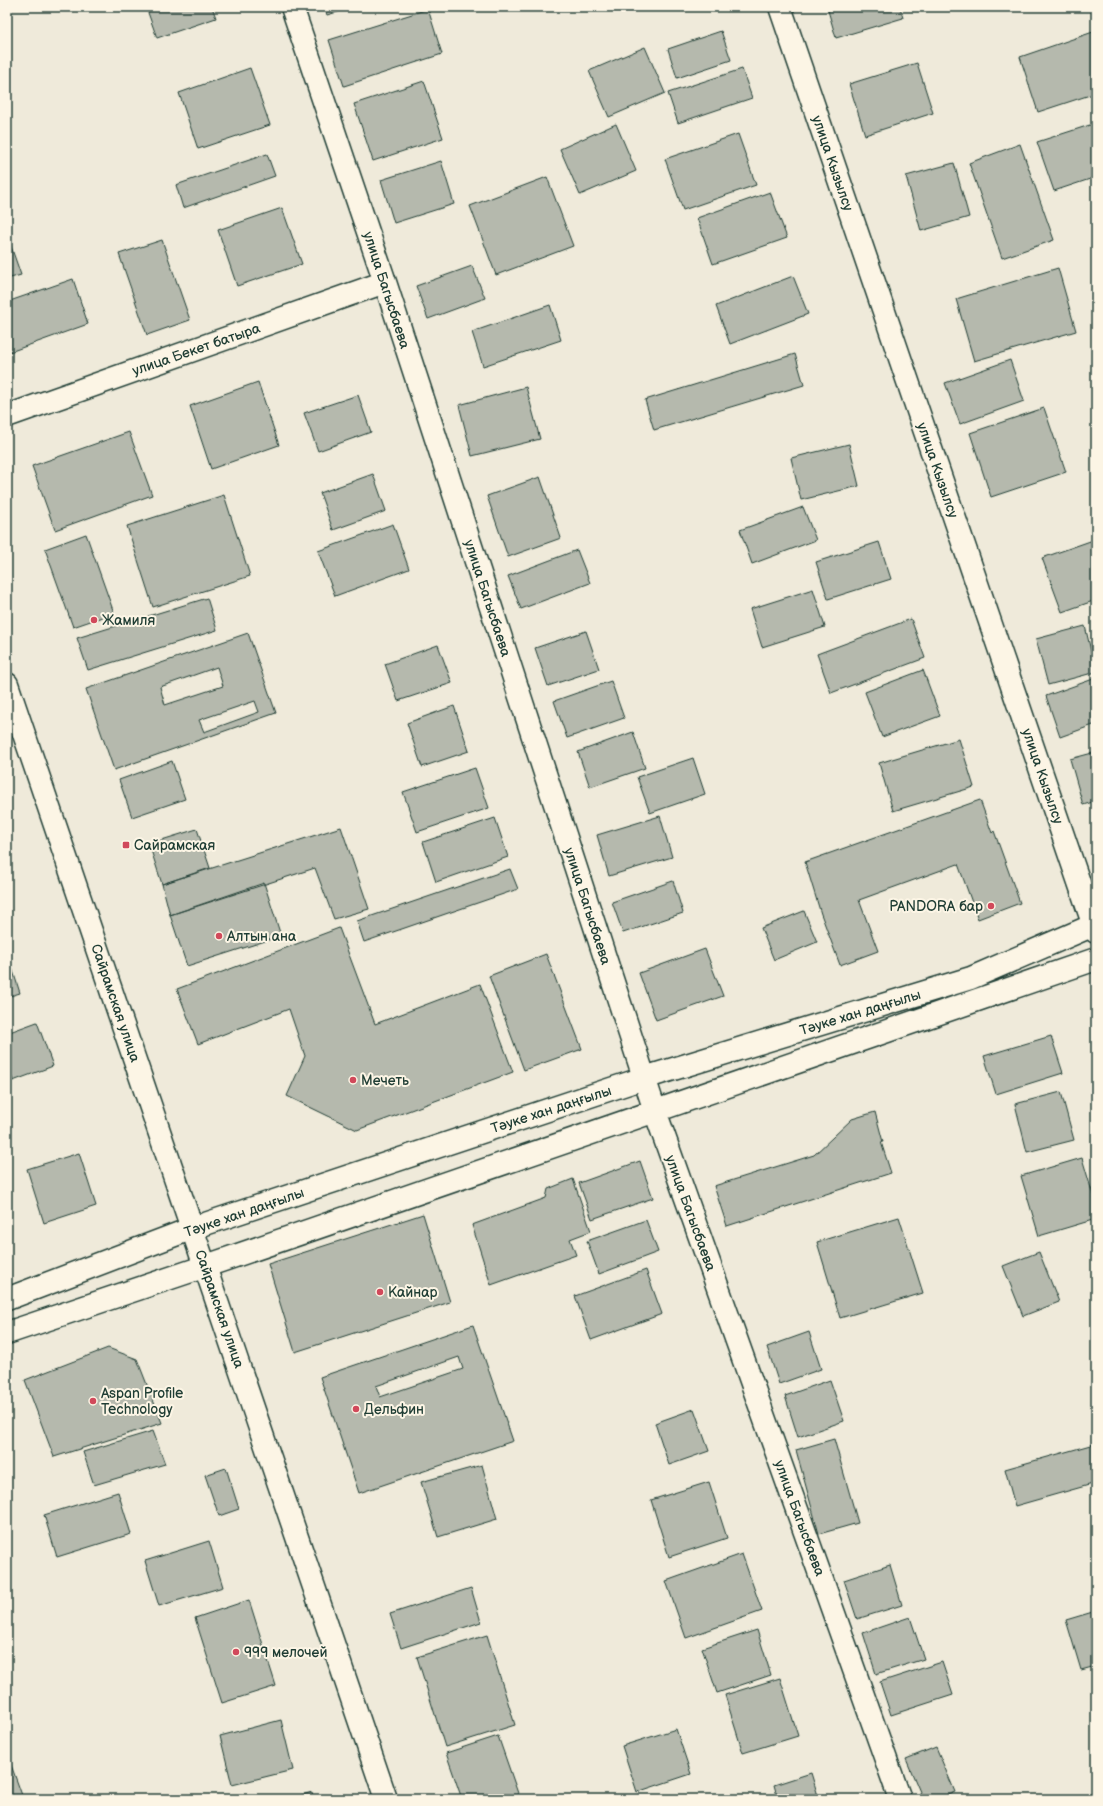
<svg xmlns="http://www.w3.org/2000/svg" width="1103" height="1806" font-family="'Balsamiq Sans',sans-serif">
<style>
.building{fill:#b5b9ad;stroke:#1f3d34;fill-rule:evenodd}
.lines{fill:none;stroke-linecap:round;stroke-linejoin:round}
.street-casing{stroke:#1f3d34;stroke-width:25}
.secondary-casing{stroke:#1f3d34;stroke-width:25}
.primary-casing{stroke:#1f3d34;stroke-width:25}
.street{stroke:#fcf5e5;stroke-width:22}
.secondary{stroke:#fcf5e5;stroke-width:22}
.primary{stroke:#fcf5e5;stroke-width:22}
.poi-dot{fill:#d1495b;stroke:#fcf5e5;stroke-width:1.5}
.labels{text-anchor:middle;stroke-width:4;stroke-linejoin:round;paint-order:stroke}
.street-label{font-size:14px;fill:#1f3d34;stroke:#fcf5e5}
.poi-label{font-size:14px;fill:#1f3d34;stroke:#fcf5e5;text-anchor:start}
</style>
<rect width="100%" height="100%" fill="#efeada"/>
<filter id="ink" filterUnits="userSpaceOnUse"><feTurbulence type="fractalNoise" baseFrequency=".025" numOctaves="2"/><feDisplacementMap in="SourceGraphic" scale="8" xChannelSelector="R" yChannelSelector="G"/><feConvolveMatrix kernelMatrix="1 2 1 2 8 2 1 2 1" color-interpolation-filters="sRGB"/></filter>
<g filter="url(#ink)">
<path class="building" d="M146,7H212L216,18L157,38Z
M324,7H355L327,15Z
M827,7H900L903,18L836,38Z
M428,9L442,54L344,86L329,40Z
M721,31L731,60L677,78L668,49Z
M1096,31V93L1038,112L1020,57Z
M645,47L665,93L609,117L589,71Z
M917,63L933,113L865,135L849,84Z
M250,68L270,125L198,149L179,93Z
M742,69L752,98L678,123L668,93Z
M424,81L443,138L373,161L354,104Z
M1096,123V177L1054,191L1037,142Z
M616,124L636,171L580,195L560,149Z
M738,134L756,185L683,210L665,159Z
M1020,144L1054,240L1002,258L969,163Z
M267,154L275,176L183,208L176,185Z
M441,161L454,204L394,223L381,180Z
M954,163L969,217L921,231L906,176Z
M547,177L573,246L496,275L470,206Z
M770,192L787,238L713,264L697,218Z
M282,208L302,264L237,286L218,230Z
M7,235L21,275L7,279Z
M162,240L190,320L147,335L119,254Z
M472,266L485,298L428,319L416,286Z
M1058,268L1076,331L974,361L956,299Z
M793,276L808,314L730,344L716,306Z
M73,279L88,324L7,353V302Z
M550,305L561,340L483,366L472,332Z
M795,354L804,385L654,430L645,400Z
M1010,360L1024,401L960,424L945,383Z
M258,382L279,445L211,469L190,406Z
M526,387L540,439L472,456L459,405Z
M358,395L371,432L318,451L304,413Z
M1044,408L1066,472L991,497L970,433Z
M129,432L152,495L55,530L32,466Z
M849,444L859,486L801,500L791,458Z
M373,474L386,511L333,530L320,493Z
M540,477L561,538L508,557L487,496Z
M224,495L250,576L153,607L127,526Z
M803,507L816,540L752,564L740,530Z
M393,524L409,569L335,596L318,551Z
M86,534L114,613L73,627L45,549Z
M1096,539V600L1062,612L1042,558Z
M879,542L891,579L828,599L816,562Z
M577,550L590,583L521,609L508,576Z
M813,589L825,627L762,647L750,609Z
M207,598L217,630L88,670L77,638Z
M911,619L925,658L831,693L817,654Z
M1085,626L1096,672L1048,685L1036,639Z
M586,631L599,669L548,686L535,648Z
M248,633L276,713L114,770L86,689ZM217,667L223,686L165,705L160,687ZM255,701L259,712L204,732L199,720Z
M438,645L452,683L398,701L385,664Z
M923,670L940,716L882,737L865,692Z
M1096,678V724L1060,737L1046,696Z
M611,681L624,718L567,738L554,701Z
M454,706L469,751L422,767L407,723Z
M633,732L645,768L590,787L578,752Z
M959,739L974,787L893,811L879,763Z
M1096,752V801L1083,805L1070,759Z
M693,758L705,794L650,813L637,777Z
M172,761L185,799L132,817L119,780Z
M475,768L489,808L417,832L403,792Z
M980,800L992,833L994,831L1020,903L978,919L958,864L859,900L878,951L840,965L821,914L805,862Z
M660,816L672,857L609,876L597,835Z
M495,818L508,857L436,882L423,842Z
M341,827L369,909L334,919L315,868L170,915L162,884Z
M197,829L210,868L162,884L149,844Z
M510,869L518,889L364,942L357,921Z
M673,881L683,913L623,933L612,902Z
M264,883L281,936L187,966L170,915Z
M804,911L817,942L774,960L761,928Z
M339,928L375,1024L480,984L513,1072L357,1130L287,1096L305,1056L289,1009L198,1044L177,989Z
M705,949L723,996L656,1020L639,973Z
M7,952L20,993L7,997Z
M546,954L582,1049L524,1070L489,976Z
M37,1022L53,1066L13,1081L7,1063V1033Z
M1051,1036L1063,1073L996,1094L984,1056Z
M1061,1092L1074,1140L1027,1152L1015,1104Z
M875,1112L883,1142H881L891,1173L727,1226L714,1186L814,1155L852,1119Z
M79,1153L96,1206L44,1223L27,1169Z
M1082,1158L1096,1205V1219L1039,1236L1021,1176Z
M640,1161L653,1198L592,1219L579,1183Z
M573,1179L591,1231L570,1239L576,1255L491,1285L472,1225L546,1198L548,1189Z
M423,1214L450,1302L295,1352L268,1264Z
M899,1217L923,1293L840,1318L817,1242Z
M646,1220L658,1252L599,1274L587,1241Z
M1039,1252L1059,1302L1023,1316L1003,1266Z
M646,1270L662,1314L591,1340L575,1296Z
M473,1325L513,1441L359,1493L320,1377ZM459,1357L463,1369L380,1397L376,1386Z
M809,1332L821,1369L779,1384L767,1347Z
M108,1348L137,1359L162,1423L54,1457L25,1380Z
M830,1380L844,1421L798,1437L785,1396Z
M694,1409L709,1451L669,1465L655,1423Z
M153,1431L165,1464L94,1485L83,1452Z
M834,1439L858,1523L819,1534L796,1450Z
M1094,1444L1096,1449V1483L1015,1506L1005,1469Z
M482,1465L497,1519L438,1537L421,1482Z
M226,1468L239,1509L219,1516L205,1475Z
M709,1482L727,1538L669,1557L651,1500Z
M118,1492L131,1534L57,1557L44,1515Z
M209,1541L223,1587L159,1606L145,1561Z
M742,1554L762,1611L686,1638L666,1581Z
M890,1565L902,1605L857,1619L844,1580Z
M471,1588L481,1622L401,1648L390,1614Z
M249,1600L276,1686L222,1703L195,1618Z
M1096,1611V1666L1081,1670L1066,1620Z
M910,1617L924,1659L876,1674L863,1633Z
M757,1630L771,1675L717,1693L702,1648Z
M487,1635L515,1725L445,1747L417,1657Z
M942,1662L953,1695L891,1715L880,1682Z
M780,1678L798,1736L743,1753L725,1695Z
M281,1720L293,1770L232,1785L220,1736Z
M676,1729L691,1774L637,1792L622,1746Z
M498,1736L520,1799H462L446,1753Z
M936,1747L955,1792L938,1799H923L906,1759Z
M7,1754L23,1798L21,1799H7Z
M811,1773L819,1799H778L774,1785Z
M312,1792L314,1799H289Z"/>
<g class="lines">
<g class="street-casing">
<path id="street" d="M292,7L385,282L655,1111L900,1799
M780,7L1096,932
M7,416L385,282"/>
</g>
<g class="secondary-casing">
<path id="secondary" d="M7,684L386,1799"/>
</g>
<g class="primary-casing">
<path id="primary" d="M7,1299L193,1228L644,1078L971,978L1096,924
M7,1333L206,1266L1096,959"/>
</g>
<use href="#street" class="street"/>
<use href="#secondary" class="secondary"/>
<use href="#primary" class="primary"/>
</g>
</g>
<g class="poi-dot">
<circle cx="94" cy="620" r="4"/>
<rect x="122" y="841" width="8" height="8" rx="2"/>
<circle cx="991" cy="906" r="4"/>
<circle cx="219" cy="936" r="4"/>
<circle cx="353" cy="1080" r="4"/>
<circle cx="380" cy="1292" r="4"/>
<circle cx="93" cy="1401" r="4"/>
<circle cx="356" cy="1409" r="4"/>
<circle cx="236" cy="1652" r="4"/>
</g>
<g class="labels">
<g class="street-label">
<text transform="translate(833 163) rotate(71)" y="5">улица Кызылсу</text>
<text transform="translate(387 290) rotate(72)" y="5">улица Багысбаева</text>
<text transform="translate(196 349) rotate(-19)" y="5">улица Бекет батыра</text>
<text transform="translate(938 470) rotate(71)" y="5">улица Кызылсу</text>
<text transform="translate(488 598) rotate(72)" y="5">улица Багысбаева</text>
<text transform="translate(1043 776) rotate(71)" y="5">улица Кызылсу</text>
<text transform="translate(588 906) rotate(72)" y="5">улица Багысбаева</text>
<text transform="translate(116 1003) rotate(71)" y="5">Сайрамская улица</text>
<text transform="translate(860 1012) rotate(-17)" y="5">Тәуке хан даңғылы</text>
<text transform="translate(551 1109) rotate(-18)" y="5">Тәуке хан даңғылы</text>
<text transform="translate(244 1212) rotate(-19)" y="5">Тәуке хан даңғылы</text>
<text transform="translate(691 1213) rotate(70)" y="5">улица Багысбаева</text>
<text transform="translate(220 1309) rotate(71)" y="5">Сайрамская улица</text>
<text transform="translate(800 1518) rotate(70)" y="5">улица Багысбаева</text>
</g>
<g class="poi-label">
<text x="102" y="625">Жамиля</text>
<text x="134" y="850">Сайрамская</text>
<text x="983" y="911" text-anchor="end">PANDORA бар</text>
<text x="227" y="941">Алтын ана</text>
<text x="361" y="1085">Мечеть</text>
<text x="388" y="1297">Кайнар</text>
<text x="101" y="1398">Aspan Profile<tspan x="101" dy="16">Technology</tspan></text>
<text x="364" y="1414">Дельфин</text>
<text x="244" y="1657">999 мелочей</text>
</g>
</g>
<rect width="1103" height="1806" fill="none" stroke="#fcf5e5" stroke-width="24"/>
<rect x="12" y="12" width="1079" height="1782" fill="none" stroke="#1f3d34" stroke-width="1.5" filter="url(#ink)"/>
</svg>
